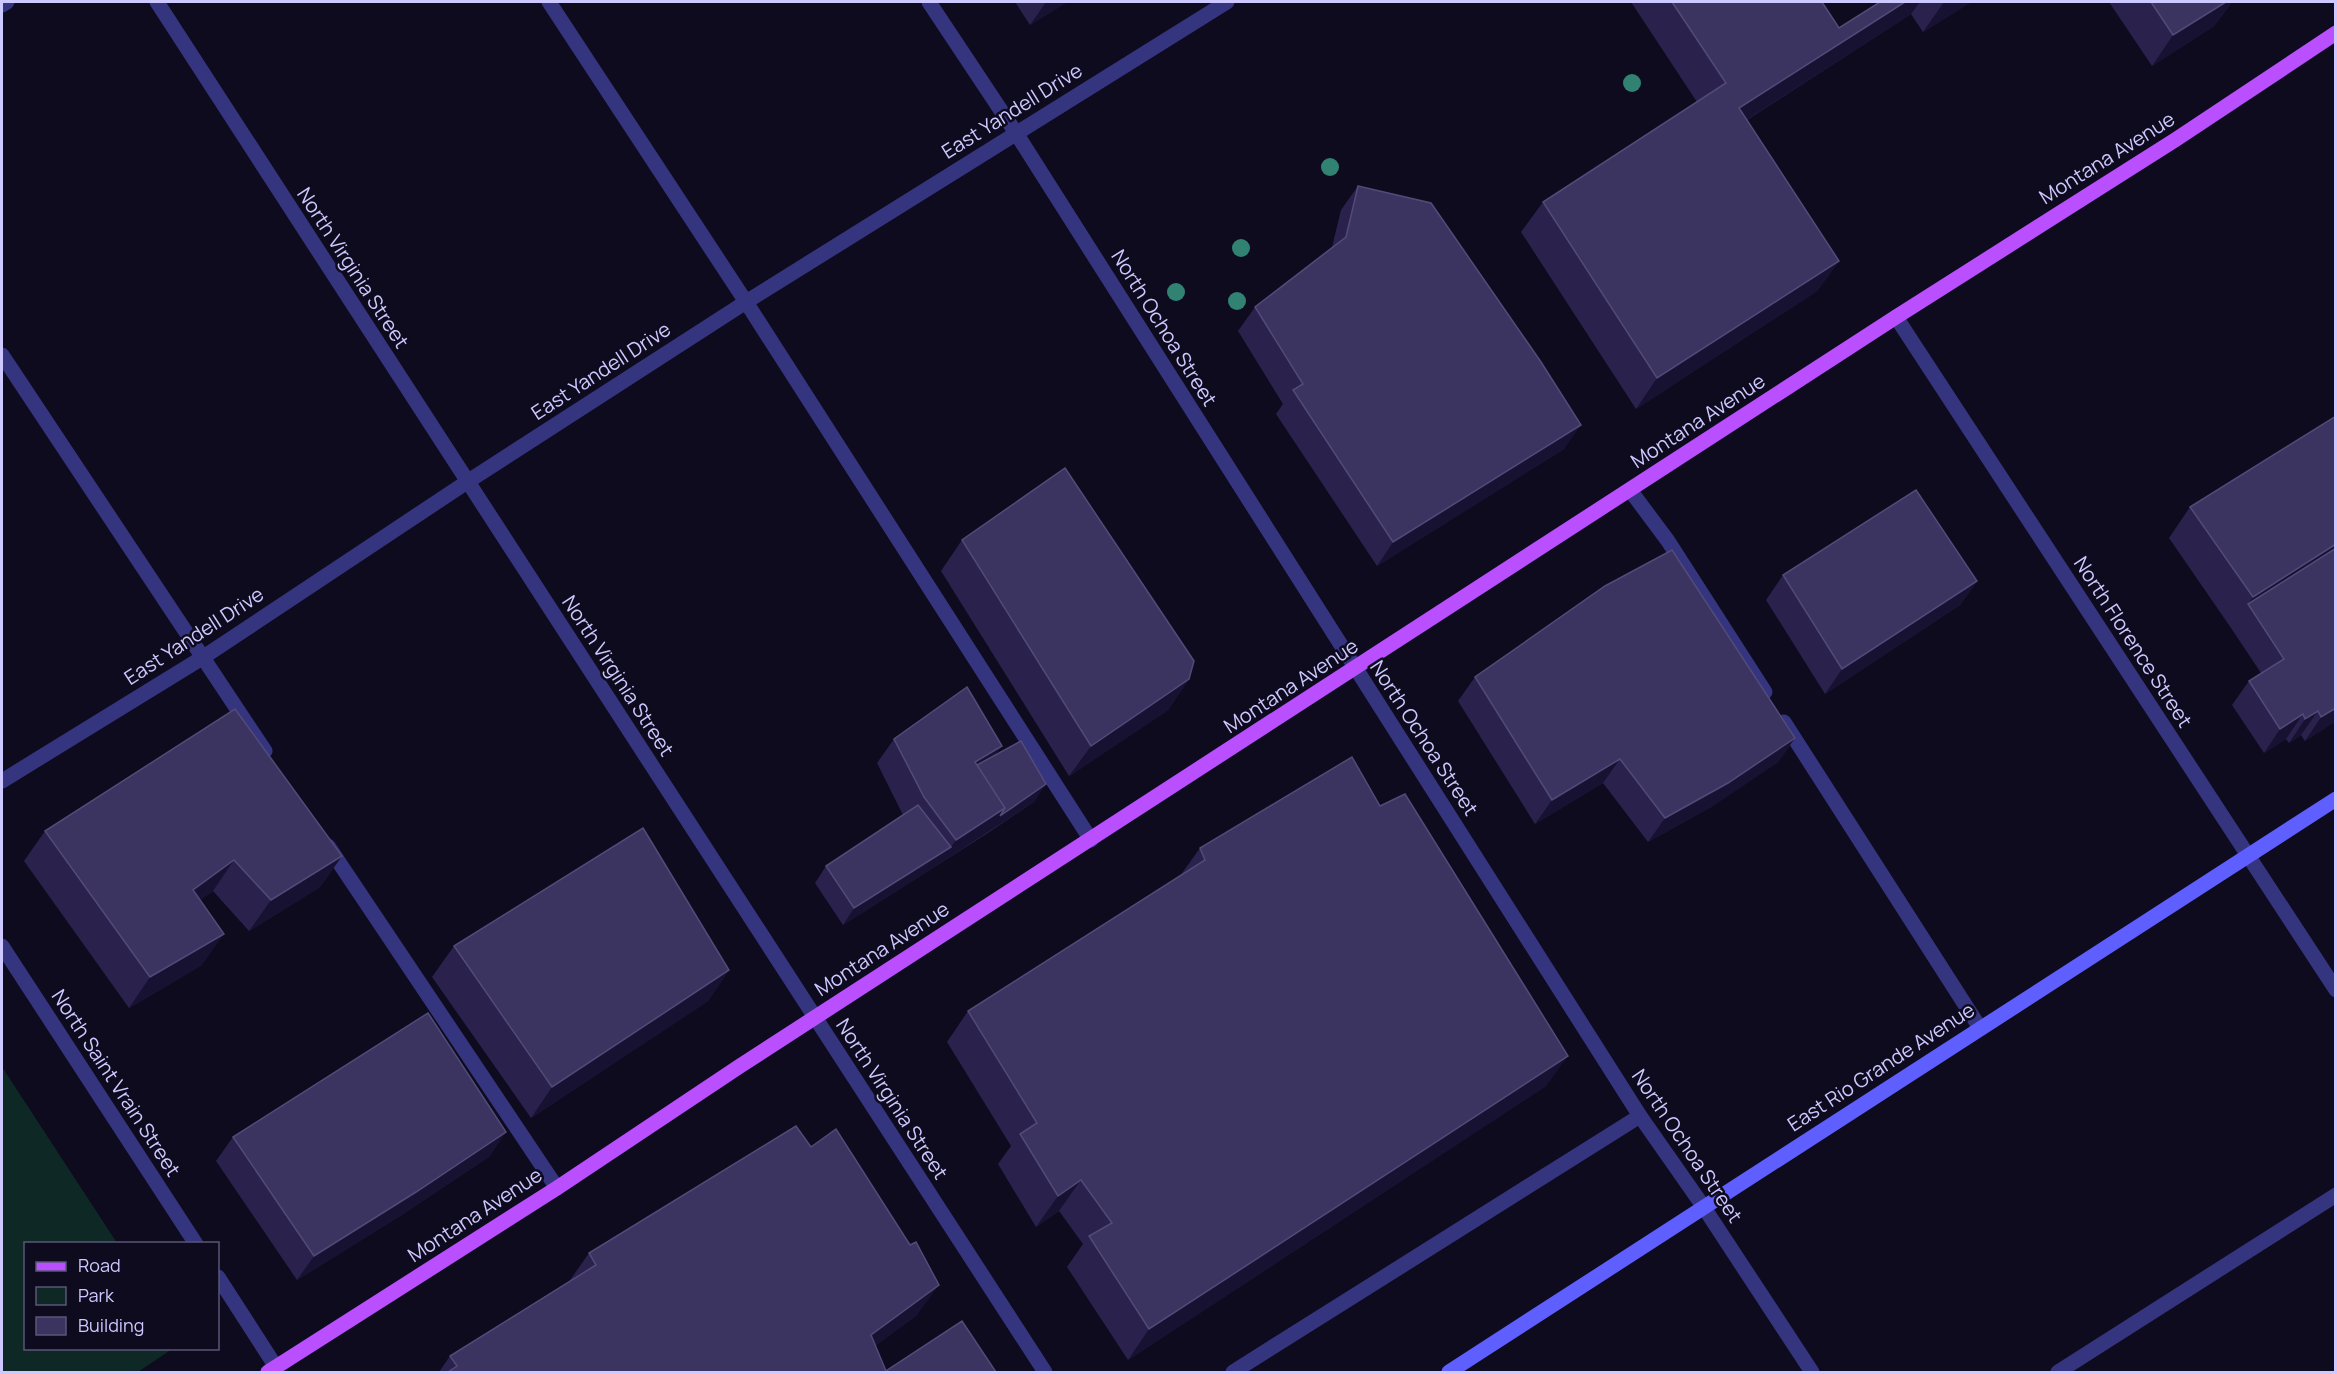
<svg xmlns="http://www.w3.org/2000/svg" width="2337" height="1374" font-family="Manrope,sans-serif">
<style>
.green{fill:#0e2826}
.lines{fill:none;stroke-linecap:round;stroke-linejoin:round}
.service{stroke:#35347f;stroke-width:15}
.minor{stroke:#35347f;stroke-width:15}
.tertiary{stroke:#35347f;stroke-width:15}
.secondary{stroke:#5f5fff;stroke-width:15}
.primary{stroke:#b94fff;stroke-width:15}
.tree{fill:#328274}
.wall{fill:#2a224c}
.shaded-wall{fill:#181232}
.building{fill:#3c3460;stroke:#524b79;stroke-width:1.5}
.labels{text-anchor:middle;stroke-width:5;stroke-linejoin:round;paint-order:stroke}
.street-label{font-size:20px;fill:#cdc8ff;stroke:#0e0b1e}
</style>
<rect width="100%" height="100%" fill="#0e0b1e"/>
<path class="green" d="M2,1067L117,1243L26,1244V1348L172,1349L138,1372H2Z"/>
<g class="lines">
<path class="service" d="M549,2L746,302L1091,840
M2,355L265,751
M1630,490L1668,541L1765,692
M1784,722L1980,1028
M328,846L557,1188
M1233,1372L1640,1116
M2058,1372L2336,1195"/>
<path class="minor" d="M157,2L1045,1372
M929,2L1016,133L1640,1116L1703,1206L1812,1372
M1896,317L2336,990
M2,946L196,1244
M218,1277L276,1367"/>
<path class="tertiary" d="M2,5L7,2
M2,781L202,658L467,482L746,302L1227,2"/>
<path class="secondary" d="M1449,1372L2336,799"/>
<path class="primary" d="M268,1372L557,1188L740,1066L1896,317L2175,140L2336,33"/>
</g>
<g class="tree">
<circle cx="1632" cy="83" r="9"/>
<circle cx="1330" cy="167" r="9"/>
<circle cx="1241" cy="248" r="9"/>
<circle cx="1176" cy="292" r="9"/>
<circle cx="1237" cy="301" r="9"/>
</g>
<path class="wall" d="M1015,2H1067L1030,25Z
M1631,2H1822L1839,28L1880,2H1971L1923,32L1911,14L1747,120L1839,261L1817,291L1636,409L1521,232L1543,202L1697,102Z
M2109,2H2232L2214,26L2152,66Z
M1358,186L1564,449L1377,566L1276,414L1283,404L1238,331L1255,307L1332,247L1341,210Z
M2336,416V721L2305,741L2301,735L2289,743L2286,739L2264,753L2232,705L2249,681L2261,673L2231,628L2169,538L2190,507Z
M962,540L1189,679L1168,710L1069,776L941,571Z
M1783,575L1977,581L1960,605L1825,694L1766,600Z
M1475,677L1795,738L1778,762L1711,807L1648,842L1603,783L1535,824L1458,701Z
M894,739L1002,746L995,755L1035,801L988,833L843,925L815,883L826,866L903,815L877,763Z
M1380,806L1546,1086L1128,1360L1067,1267L1083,1244L1059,1211L1036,1227L998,1164L1011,1146L947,1042L968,1011L1180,876L1200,848Z
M45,831L342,856L320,887L249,931L213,891L200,900L202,965L129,1008L24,861Z
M454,946L729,970L708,1001L531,1118L432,977Z
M233,1137L490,1156L400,1216L297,1280L216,1161Z
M589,1253L917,1315L875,1346L886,1371L996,1372H439L450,1356L568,1283Z"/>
<path class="shaded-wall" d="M1046,2H1067L1030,25Z
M1905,2H1920L1911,14L1718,138L1739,108Z
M1944,2H1971L1923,32Z
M2226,2H2232L2214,26L2152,66L2173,35Z
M1839,261L1817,291L1636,409L1657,378Z
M1581,425L1564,449L1377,566L1393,542Z
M2336,544V551L2248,604L2253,597Z
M1977,581L1960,605L1825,694L1842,669Z
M1189,679L1168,710L1069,776L1091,746Z
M2336,708V721L2305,741L2321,717Z
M2318,711L2301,735L2289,743L2305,719Z
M2303,714L2286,739L2264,753L2280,729Z
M1795,738L1778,762L1711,807L1648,842L1665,818Z
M1002,746L985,770L974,776L975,762Z
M1620,759L1603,783L1535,824L1552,800Z
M1046,784L1035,801L939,864L956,840L1005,808Z
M951,847L939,864L843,925L854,908Z
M342,856L320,887L249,931L271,900Z
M234,860L213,891L171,921L193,890Z
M224,934L202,965L129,1008L150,977Z
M729,970L708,1001L531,1118L552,1087Z
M1568,1056L1546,1086L1128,1360L1149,1329Z
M506,1132L490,1156L400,1216L297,1280L314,1256Z
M1081,1180L1059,1211L1036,1227L1058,1196Z
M939,1285L917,1315L849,1366L871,1335Z"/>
<path class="building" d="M1672,2H1822L1839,28L1880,2H1905L1739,108L1839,261L1657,378L1543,202L1726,83Z
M2151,2H2226L2173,35Z
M1358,186L1431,203L1541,362L1581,425L1393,542L1293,390L1303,384L1255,307L1346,237Z
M2336,416V544L2253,597L2190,507Z
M1065,468L1194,661L1189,679L1091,746L962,540Z
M1916,490L1977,581L1842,669L1783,575Z
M2336,548V708L2321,717L2318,711L2305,719L2303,714L2280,729L2249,681L2284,659L2248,604Z
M1672,550L1795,738L1728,783L1665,818L1620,759L1552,800L1475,677L1605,586Z
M967,687L1002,746L975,762L1005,808L956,840L924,797L894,739Z
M235,709L342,856L271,900L234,860L193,890L224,934L150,977L45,831Z
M1021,741L1046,784L1000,816L1005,808L977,765Z
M1352,757L1380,806L1405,794L1568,1056L1149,1329L1089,1236L1112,1223L1081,1180L1058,1196L1020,1134L1037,1123L968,1011L1205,860L1200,848Z
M918,805L951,847L854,908L826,866Z
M643,828L729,970L552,1087L454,946Z
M428,1013L506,1132L416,1192L314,1256L233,1137Z
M796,1126L811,1147L836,1129L910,1245L916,1242L939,1285L871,1335L886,1371L962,1321L996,1372H448L457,1366L450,1356L596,1265L589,1253Z"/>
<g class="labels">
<g class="street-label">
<text transform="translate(1012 111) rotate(-32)" y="7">East Yandell Drive</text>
<text transform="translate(2107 158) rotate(-32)" y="7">Montana Avenue</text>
<text transform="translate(353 268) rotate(57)" y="7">North Virginia Street</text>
<text transform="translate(1164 328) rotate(58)" y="7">North Ochoa Street</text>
<text transform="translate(601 371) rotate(-33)" y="7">East Yandell Drive</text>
<text transform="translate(1698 421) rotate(-33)" y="7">Montana Avenue</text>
<text transform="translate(194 636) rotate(-33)" y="7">East Yandell Drive</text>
<text transform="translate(2133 642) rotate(57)" y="7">North Florence Street</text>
<text transform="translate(618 676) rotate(57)" y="7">North Virginia Street</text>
<text transform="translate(1291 686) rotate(-33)" y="7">Montana Avenue</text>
<text transform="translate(1424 738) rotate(57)" y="7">North Ochoa Street</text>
<text transform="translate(882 949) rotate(-33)" y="7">Montana Avenue</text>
<text transform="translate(1881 1067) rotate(-33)" y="7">East Rio Grande Avenue</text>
<text transform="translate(116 1083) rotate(57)" y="7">North Saint Vrain Street</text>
<text transform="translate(892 1099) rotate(57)" y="7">North Virginia Street</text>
<text transform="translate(1687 1146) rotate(56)" y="7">North Ochoa Street</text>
<text transform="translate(475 1215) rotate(-33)" y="7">Montana Avenue</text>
</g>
</g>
<rect width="2337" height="1374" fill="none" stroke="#cdc8ff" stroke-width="6"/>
<rect x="24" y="1242" width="195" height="108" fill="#0e0b1e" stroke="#5a5778" stroke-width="1.5"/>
<rect x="36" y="1262" width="30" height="9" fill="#b94fff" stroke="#5a5778" stroke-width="1.5"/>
<text x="78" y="1272" font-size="18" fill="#cdc8ff">Road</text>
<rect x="36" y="1287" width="30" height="18" fill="#0e2826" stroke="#5a5778" stroke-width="1.5"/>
<text x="78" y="1302" font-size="18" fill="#cdc8ff">Park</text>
<rect x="36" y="1317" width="30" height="18" fill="#3c3460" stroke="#5a5778" stroke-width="1.5"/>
<text x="78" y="1332" font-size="18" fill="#cdc8ff">Building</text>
</svg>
